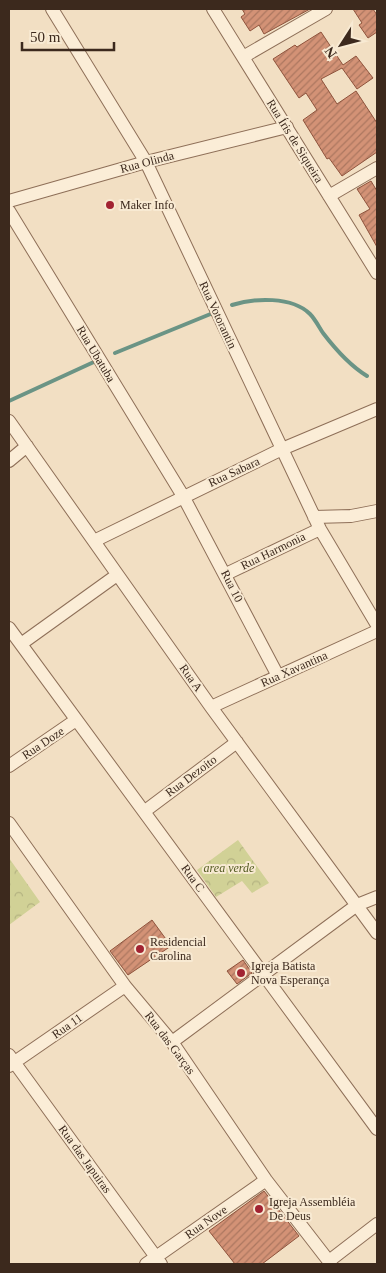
<svg xmlns="http://www.w3.org/2000/svg" width="386" height="1273" font-family="Georgia,serif">
<style>
.forest{fill:url(#forest-crowns)}
.lines{fill:none;stroke-linecap:round;stroke-linejoin:round}
.stream{stroke:#6b9485;stroke-width:4}
.building{fill:url(#building-hatch);stroke:#8f533c}
.minor-casing{stroke:#8e6f58;stroke-width:14}
.minor{stroke:#fbedd7;stroke-width:12}
.poi-dot{fill:#a22332;stroke:#f8ead3;stroke-width:2}
.labels{text-anchor:middle;stroke-width:4;stroke-linejoin:round;paint-order:stroke}
.street-label{font-size:12px;fill:#3c291d;stroke:#f8ead3}
.poi-label{font-size:12px;fill:#3c291d;stroke:#f8ead3;text-anchor:start}
.park-label{font-size:12px;font-style:italic;fill:#535b22;stroke:#f8ead3}
</style>
<defs>
<pattern id="forest-crowns" width="20" height="18" patternUnits="userSpaceOnUse" patternTransform="scale(1.25)"><rect width="20" height="18" fill="#d1d196"/><path d="M2 6a3 3 0 1 1 6 0M12 15a3 3 0 1 1 6 0" fill="none" stroke="#b4b381"/></pattern>
<pattern id="building-hatch" width="6" height="6" patternUnits="userSpaceOnUse" patternTransform="scale(1.25)"><rect width="6" height="6" fill="#d39276"/><path d="M-1 1l2-2M0 6l6-6M5 7l2-2" fill="none" stroke="#ac7760"/></pattern>
</defs>
<rect width="100%" height="100%" fill="#f2dfc3"/>
<path class="forest" d="M238,840L269,883L252,893L242,881L216,897L197,870Z
M9,858L40,902L9,925Z"/>
<g class="lines">
<path class="stream" d="M232,305C254,298 292,296 310,314C315,319 319,327 323,333C336,350 349,365 367,376
M115,353L213,313
M9,401L96,361"/>
</g>
<path class="building" d="M242,9H310L264,34L259,25L250,31L241,17L245,14Z
M353,9H373L377,15V32L368,38L359,25L362,23Z
M321,32L343,65L356,56L373,78L357,89L342,68L321,79L337,104L356,91L377,123V152L342,176L329,158L327,159L303,120L317,110L306,93L299,98L273,59L295,45L297,47Z
M371,181L377,191V247L359,215L370,209L357,189Z
M152,920L171,946L128,975L110,951Z
M243,960L252,973L237,984L227,971Z
M264,1191L299,1236L262,1264H235L209,1231Z"/>
<g class="lines">
<g class="minor-casing">
<path id="minor" d="M52,9L146,162L320,529L377,625
M213,9L377,273
M243,57L326,9
M329,196L377,168
M9,201L146,162L287,127
M9,211L183,496L278,676
M9,421L211,707L377,933
M9,461L27,446
M314,517L351,516L377,511
M94,541L282,449L377,409
M226,574L320,529
M9,628L377,1129
M21,644L117,575
M211,707L377,631
M9,766L76,720
M145,811L237,742
M9,823L125,986L172,1042L266,1180L331,1264
M172,1042L357,905L377,897
M9,1055L161,1264
M9,1066L125,986
M329,1261L377,1224
M146,1264L266,1180"/>
</g>
<use href="#minor" class="minor"/>
</g>
<g class="poi-dot">
<circle cx="110" cy="205" r="5"/>
<circle cx="140" cy="949" r="5"/>
<circle cx="241" cy="973" r="5"/>
<circle cx="259" cy="1209" r="5"/>
</g>
<g class="labels">
<g class="street-label">
<text transform="translate(295 141) rotate(58)" y="4">Rua Íris de Siqueira</text>
<text transform="translate(147 162) rotate(-15)" y="4">Rua Olinda</text>
<text transform="translate(218 315) rotate(65)" y="4">Rua Votorantin</text>
<text transform="translate(96 354) rotate(59)" y="4">Rua Ubatuba</text>
<text transform="translate(234 472) rotate(-25)" y="4">Rua Sabara</text>
<text transform="translate(273 551) rotate(-26)" y="4">Rua Harmonia</text>
<text transform="translate(232 586) rotate(63)" y="4">Rua 10</text>
<text transform="translate(294 669) rotate(-24)" y="4">Rua Xavantina</text>
<text transform="translate(191 678) rotate(55)" y="4">Rua A</text>
<text transform="translate(43 743) rotate(-34)" y="4">Rua Doze</text>
<text transform="translate(191 776) rotate(-37)" y="4">Rua Dezoito</text>
<text transform="translate(193 878) rotate(54)" y="4">Rua C</text>
<text transform="translate(67 1026) rotate(-35)" y="4">Rua 11</text>
<text transform="translate(170 1043) rotate(53)" y="4">Rua das Garças</text>
<text transform="translate(85 1159) rotate(54)" y="4">Rua das Japuiras</text>
<text transform="translate(206 1222) rotate(-35)" y="4">Rua Nove</text>
</g>
<g class="poi-label">
<text x="120" y="209">Maker Info</text>
<text x="150" y="946">Residencial<tspan x="150" dy="14">Carolina</tspan></text>
<text x="251" y="970">Igreja Batista<tspan x="251" dy="14">Nova Esperança</tspan></text>
<text x="269" y="1206">Igreja Assembléia<tspan x="269" dy="14">De Deus</tspan></text>
</g>
<g class="park-label">
<text x="229" y="872">area verde</text>
</g>
</g>
<rect width="386" height="1273" fill="none" stroke="#3c291d" stroke-width="20"/>
<g transform="translate(341 45) rotate(234)" stroke="#f8ead3" stroke-width="4" paint-order="stroke">
<path d="M0-4L9 19L0 12L-9 19Z" fill="#3c291d"/>
<text y="-8" font-size="14" font-weight="bold" text-anchor="middle" fill="#3c291d">N</text>
</g>
<path d="M22 42v8h92v-8" fill="none" stroke="#3c291d" stroke-width="2.5"/>
<text x="30" y="42" font-size="15" fill="#3c291d" stroke="#f8ead3" stroke-width="4" paint-order="stroke">50 m</text>
</svg>
